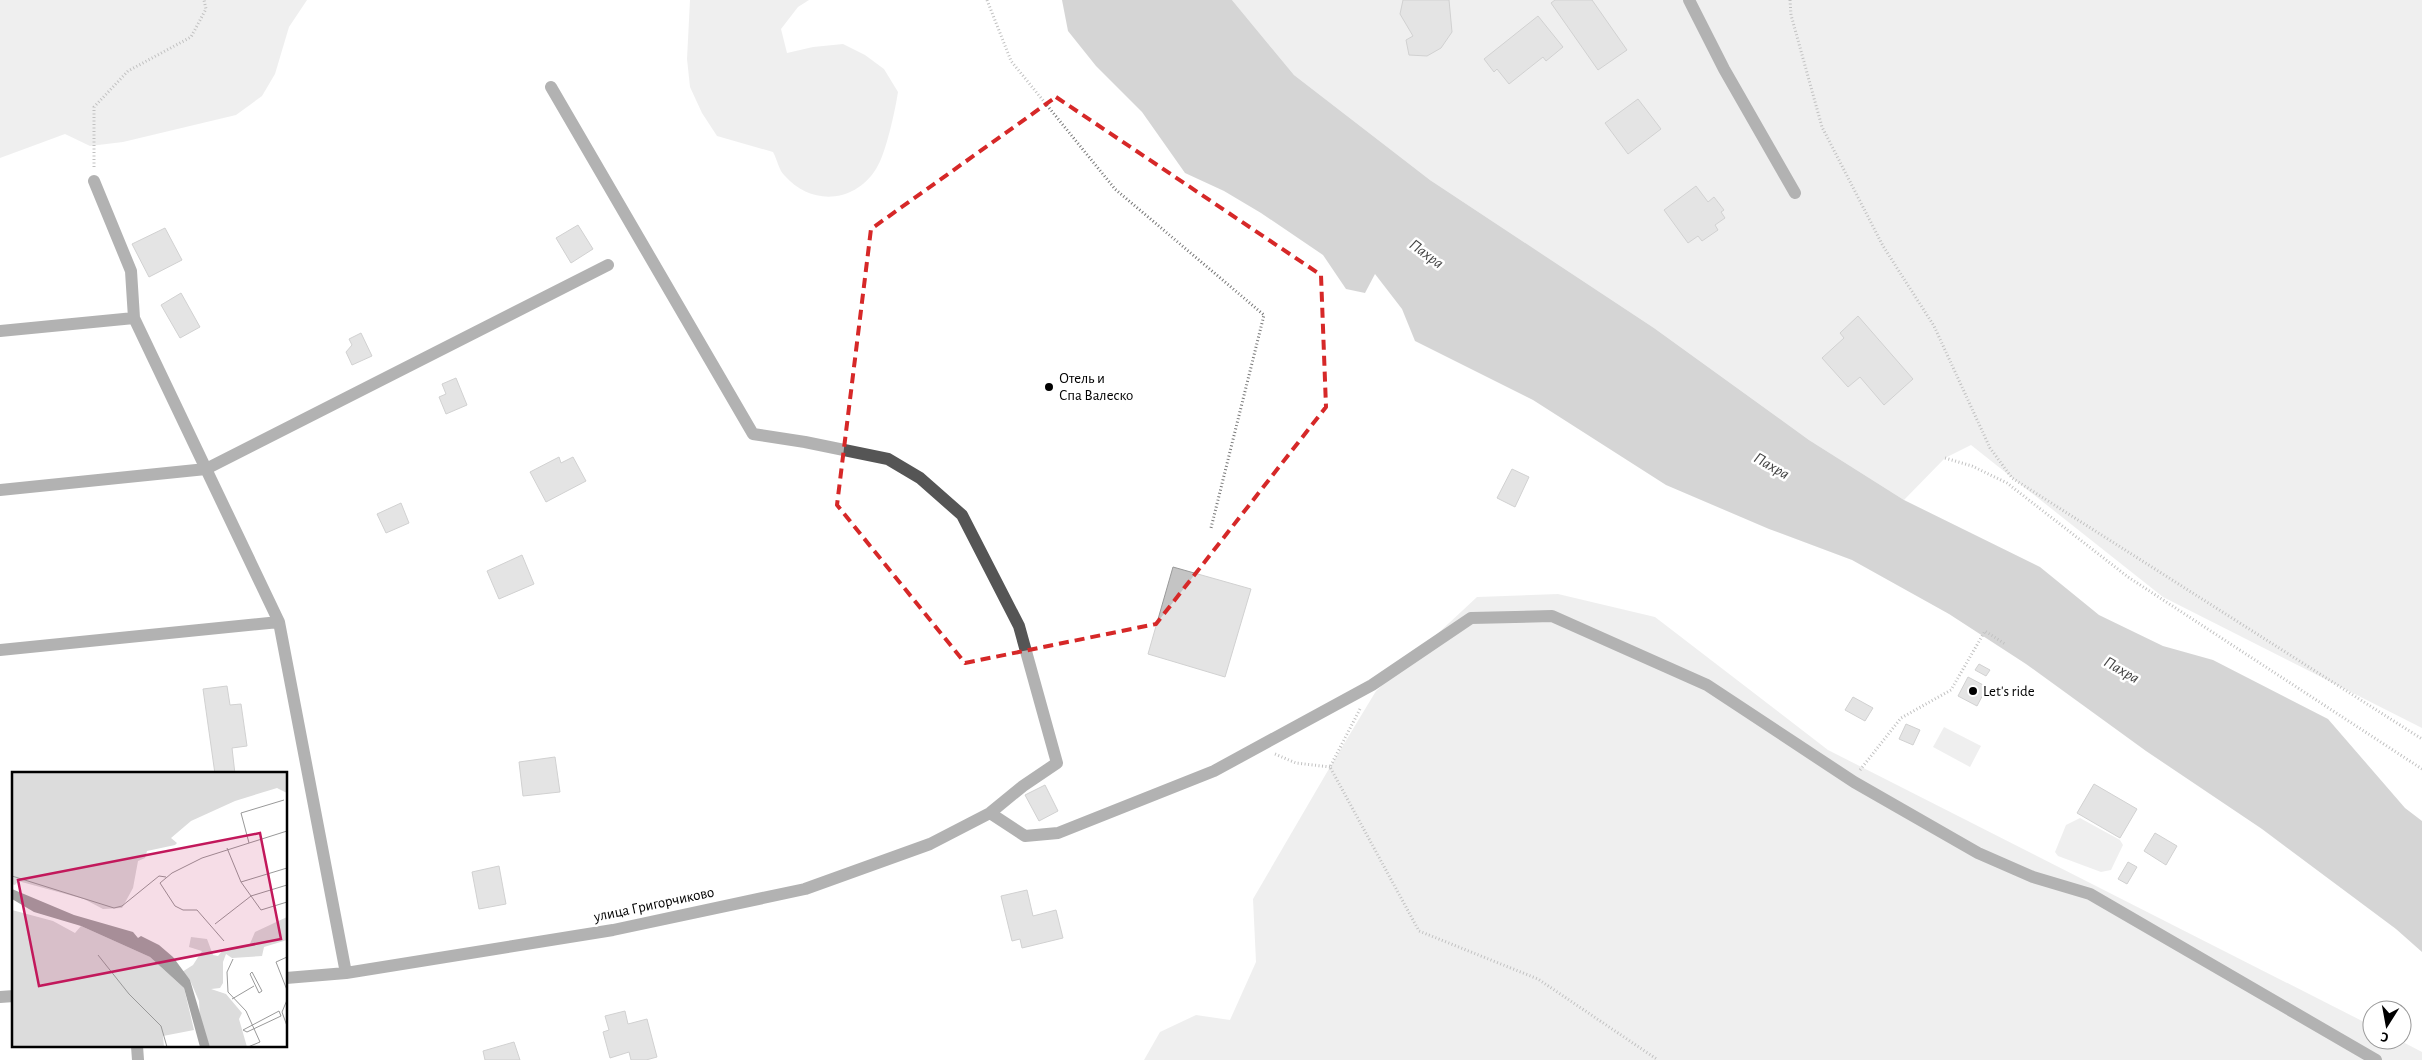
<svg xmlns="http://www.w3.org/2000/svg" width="2422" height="1060" font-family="'Alegreya Sans',sans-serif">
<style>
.green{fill:#dcdcdc}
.water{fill:#a3a3a3}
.building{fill:#c4c4c4;stroke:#999}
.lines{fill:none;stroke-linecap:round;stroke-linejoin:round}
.path{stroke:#777;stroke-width:3;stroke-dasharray:1 2.5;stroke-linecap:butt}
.minor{stroke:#555;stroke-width:12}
.marked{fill:none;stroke:#d62828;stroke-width:4;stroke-dasharray:10 6;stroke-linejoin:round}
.poi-dot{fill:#000;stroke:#fff;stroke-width:2}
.labels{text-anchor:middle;stroke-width:5;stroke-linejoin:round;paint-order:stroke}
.poi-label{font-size:15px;fill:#000;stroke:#fff;text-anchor:start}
.street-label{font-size:15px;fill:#000;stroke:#fff}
.water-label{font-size:16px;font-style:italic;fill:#444;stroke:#fff}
.inset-road{fill:none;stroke:#999;stroke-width:1}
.view{fill:#c2185b;fill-opacity:0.15;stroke:#c2185b;stroke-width:2.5}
.inset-edge{fill:none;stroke:#000;stroke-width:2.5}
</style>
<rect width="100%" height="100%" fill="#fff"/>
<path class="green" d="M0,0H307L289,27L275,74L262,96L236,115L123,142L90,146L65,134L0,158Z
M690,0H809L798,7L781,29L787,53L813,47L843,44L865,55L884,69L898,92C895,111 886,154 876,169C855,203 811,206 785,176C779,171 777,159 773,152L717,136L702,113L690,87L687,59Z
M1232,0H2422V728L2163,597L1971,445L1945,458L1904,500L1809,440L1654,328L1430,180L1294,75Z
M1558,594L1655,617L1828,750L2372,1026V1040H2399L2422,1052V1060H1144L1160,1032L1196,1015L1230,1020L1256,962L1253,899L1330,767L1376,691L1477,597Z
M1944,727L1981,746L1970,767L1933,747Z
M2080,818L2120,840L2123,845L2111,870L2101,872L2058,856L2055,852L2066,825Z"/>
<path class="water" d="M1062,0H1232L1294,75L1430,180L1654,328L1809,440L1904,500L2040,567L2099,615L2163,646L2213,660L2328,719L2405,808L2422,821V952L2396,929L2262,829L2146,751L2026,664L1949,614L1852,560L1769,529L1666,485L1533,400L1415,341L1402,309L1375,274L1365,293L1346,289L1323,255L1261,213L1224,191L1185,173L1142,112L1096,66L1068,31Z"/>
<path class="building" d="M1403,0H1449L1452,32L1441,48L1427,56L1409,55L1406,40L1413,36L1400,14Z
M1555,0H1592L1627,50L1598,70L1551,3Z
M1538,16L1563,47L1546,61L1543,57L1509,84L1497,69L1494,72L1484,59Z
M1638,99L1661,129L1628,154L1605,123Z
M1696,186L1708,202L1714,197L1724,210L1721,212L1725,218L1715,225L1718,230L1702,241L1698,236L1688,243L1664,210Z
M578,225L593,249L571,263L556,238Z
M165,228L182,260L149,277L132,244Z
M181,293L200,327L180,338L161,305Z
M1858,316L1913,379L1884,405L1860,377L1848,387L1822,358L1844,338L1840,333Z
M361,333L372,356L352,365L346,352L352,345L349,339Z
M456,378L467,405L446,414L439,397L446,394L442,384Z
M559,457L561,463L573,457L586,481L546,502L530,472Z
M1512,469L1529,477L1515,507L1497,498Z
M401,503L409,523L386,533L377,514Z
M522,555L534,584L499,599L487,571Z
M1173,567L1251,589L1225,677L1148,654Z
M1979,664L1990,670L1986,676L1975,670Z
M1968,677L1987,687L1977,706L1958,696Z
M227,686L230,705L241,704L247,746L232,748L235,774H215L203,689Z
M1853,697L1873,708L1865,721L1845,710Z
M1906,724L1920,730L1913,745L1899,739Z
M555,757L560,792L523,796L519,762Z
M2094,784L2137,809L2120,838L2077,813Z
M1045,785L1058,811L1039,821L1025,795Z
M2155,833L2177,846L2166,865L2144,851Z
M2128,862L2137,867L2127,884L2118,879Z
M499,866L506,904L479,909L472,872Z
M1027,890L1033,916L1056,910L1063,938L1022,948L1020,939L1012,941L1001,896Z
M625,1011L628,1024L647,1019L657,1057L646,1060H631L629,1052L610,1058L603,1032L609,1030L605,1016Z
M514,1042L520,1060H485L483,1051Z"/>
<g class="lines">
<path class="path" d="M987,0L1011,61L1115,189L1264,315L1211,528
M1790,0L1791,15L1822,127L1883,246L1934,326L1990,448L2012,478L2422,739
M94,167V107L128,71L191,37L206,9L204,0
M1945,458L1972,466L2007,483L2128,577L2422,769
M1360,709L1330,767L1419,931L1538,979L1658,1060
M1275,754L1296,763L1330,767
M1860,770L1901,718L1951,690L1985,631L2005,644"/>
<path class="minor" d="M1689,0L1724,69L1795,193
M94,181L131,271L134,318
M0,331L134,318L279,622
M0,490L206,469L608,265
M0,650L279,622L346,973
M990,813L1025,836L1058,833L1214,771L1372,685L1471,618L1552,616L1707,685L1854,782L1978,853L2033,877L2090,894L2376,1060
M286,978L346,973L613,930L805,889L930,844L990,813L1023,786L1057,763L1019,626L962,515L920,478L888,459L805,442L753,434L551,87
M0,997L14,996
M137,1046L138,1060"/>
</g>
<path d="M0 0H2422V1060H0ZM1056,97L1321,275L1326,407L1156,624L965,663L837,505L871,229Z" fill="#fff" fill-opacity=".55" fill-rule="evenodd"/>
<path class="marked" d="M1056,97L1321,275L1326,407L1156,624L965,663L837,505L871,229Z"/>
<g class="poi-dot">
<circle cx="1049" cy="387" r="5"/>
<circle cx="1973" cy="691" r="5"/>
</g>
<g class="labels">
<g class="poi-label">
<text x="1059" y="383">Отель и<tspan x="1059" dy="17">Спа Валеско</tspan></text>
<text x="1983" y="696">Let's ride</text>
</g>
<g class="street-label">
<text transform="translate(654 904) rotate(-12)" y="5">улица Григорчиково</text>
</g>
<g class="water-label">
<text transform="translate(1427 253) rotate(36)" y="6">Пахра</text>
<text transform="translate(1772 465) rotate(30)" y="6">Пахра</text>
<text transform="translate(2122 669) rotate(30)" y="6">Пахра</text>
</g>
</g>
<g transform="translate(12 772)">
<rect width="275" height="275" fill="#fff"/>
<path d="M0,0H275V21L265,16L223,29L179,49L159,66L165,71L163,73L135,79L133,86L126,89L121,116L110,136L91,137L72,127L6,109L3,113L0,112ZM0,138L41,149L63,161L69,154L138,185L172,216L182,258L151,264L152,275H0ZM275,145V168L252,175L250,184L220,186L214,182L211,190V211L208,216L199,217L214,222L230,241L227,247L235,275H198L188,248L187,229L178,208L170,200L181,193L190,179L177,175L179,165L195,167L201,183L206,184L211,178L237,174L243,160Z" fill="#dcdcdc"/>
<path d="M0,117L62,143L121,160L126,166L129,164L147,173L161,185L178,208L198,275H188L172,216L138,185L69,154L22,140L0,127Z" fill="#a3a3a3"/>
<path class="inset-road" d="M237,71L229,41L272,28M215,76L229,110L275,96M0,104L102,136L110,134L147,104L154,105M229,110L249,138L275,130M203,152L239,124L275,113M212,169L185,138H171L163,134L148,111L160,101L190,86L275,59M86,183L117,222L149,254L155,275M275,185L264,190L275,218M221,187L215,200L216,220L234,239L248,270L236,275M240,200L250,219L247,221L238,202ZM220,227L242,214M275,228L270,240L275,254M267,239L269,244L235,260L231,258Z"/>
<path class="view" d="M248,61L269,167L27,214L6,108Z"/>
<rect width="275" height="275" class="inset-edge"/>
</g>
<g transform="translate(2387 1025) rotate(191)"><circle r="24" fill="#ffffff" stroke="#999999"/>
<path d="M0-4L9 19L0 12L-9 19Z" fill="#000000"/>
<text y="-8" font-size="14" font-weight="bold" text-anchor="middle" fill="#000000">С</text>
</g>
</svg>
